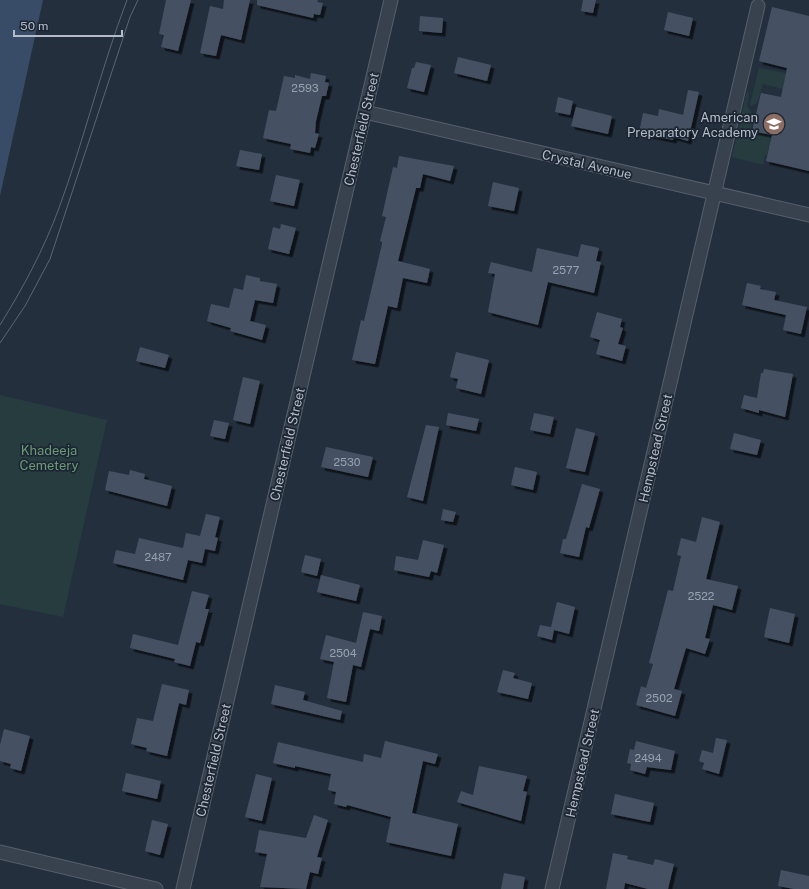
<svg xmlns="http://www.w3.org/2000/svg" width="809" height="889" font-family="'Public Sans',sans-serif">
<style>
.green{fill:#263c3f}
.water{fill:#394c67}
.building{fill:#455162;filter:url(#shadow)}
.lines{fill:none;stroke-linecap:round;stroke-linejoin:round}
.street-casing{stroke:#565f6c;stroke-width:15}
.street{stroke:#38414e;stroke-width:13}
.tram{stroke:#5a6575;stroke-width:1}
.labels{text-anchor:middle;stroke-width:3.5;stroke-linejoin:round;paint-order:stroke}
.number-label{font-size:11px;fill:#98a1af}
.poi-label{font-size:13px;fill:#b4bcc9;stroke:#1d2633;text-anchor:end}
.street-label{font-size:13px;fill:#b4bcc9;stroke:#1d2633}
.park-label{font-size:13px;fill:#6b9a76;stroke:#1d2633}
</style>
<defs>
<filter id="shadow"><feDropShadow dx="3.5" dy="3.5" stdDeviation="0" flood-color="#0009"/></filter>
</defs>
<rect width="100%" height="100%" fill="#242f3e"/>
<path class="green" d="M759,68L786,73L783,89L763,84L757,103L751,106L750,104Z
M747,91L749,92L747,106C759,122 751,116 751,131L772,135L767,155H765L763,165L732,157Z
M0,395L107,420L63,617L0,604Z"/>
<path class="water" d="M0,0H43L0,196Z"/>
<path class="building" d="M166,0H191L178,51L161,47L164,35L159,34Z
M224,0H250L241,40L221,35L216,56L200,53L210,6L223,9Z
M257,0H318L317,2L323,3L320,15L314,14L313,18L257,5Z
M583,0H596L593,13L581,11Z
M772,7L809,16V171L766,161L772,135L752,131L761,93L781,97L787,68L759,61Z
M668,12L693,18L689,36L664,30Z
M420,16L443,18L442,33L419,31Z
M458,57L491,65L487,81L454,73Z
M416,62L431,65L424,92L407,88L412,68H414Z
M311,73L326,76L325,82L329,83L326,96H322L316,121L315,133L319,134L315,148L311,147L310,153L290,149L291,144L263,138L269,110L276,111L284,76L295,78V75L310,79Z
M688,90L699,92L688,141L674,137L673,140L639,133L643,113L658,116L659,109L683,115Z
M558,97L573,101L570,115L555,112Z
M576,107L612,116L608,134L571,126Z
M240,150L262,154L259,170L236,166Z
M399,156L454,166L450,181L423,174L420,188H416L398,261L430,269L427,283L403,278L397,308L388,306L375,364L352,360L361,320L364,321L382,244V242L380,241L386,217L382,216L393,167L397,168Z
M276,175L300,180L294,206L270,201Z
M493,182L519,188L514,211L488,206Z
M281,224L296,228L289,254L268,249L273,227L280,229Z
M581,244L599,248L596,261L601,262L594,293L548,282L538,325L488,312L495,274L488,273L491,262L532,272L537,248L578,257Z
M246,275L260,278V281L277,284L273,303L255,300L250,321L266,325L262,340L230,331L231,328L207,321L211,304L229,308L234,288L243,290Z
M747,283L761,286L760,289L776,292L774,300L807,307L801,334L783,330L786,315L742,305Z
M597,312L622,319L620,327L623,328L618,344L626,346L622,361L596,354L600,340L590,337Z
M140,347L169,355L165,368L136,361Z
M456,352L489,360L481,394L456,388L458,379L450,377Z
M764,369L793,374L785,417L759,410V413L741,408L744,395L757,398L761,373H763Z
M243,377L260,381L250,424L233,420Z
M448,413L479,419L476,431L446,425Z
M534,413L554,417L550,434L530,430Z
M214,420L229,423L225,439L210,436Z
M426,425L439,427L423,501L407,497Z
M576,428L595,433L585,472L566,468Z
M734,433L761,440L757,455L730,449Z
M326,447L373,457L368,477L321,467Z
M515,467L537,472L533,490L511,485Z
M130,470L145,474L144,479L172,486L167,506L105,490L109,471L129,475Z
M582,484L600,489L589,528L586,527L579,557L560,553L563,539H566Z
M443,509L456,512L453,522L441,520Z
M206,514L220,517L215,537L218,538L215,551L205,549L202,563L188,560L183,580L113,563L116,550L135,554L139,538L183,548L186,533L200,536Z
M702,517L720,522L706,579L738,586L732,610L713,605L705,638L710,639L705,654L686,648L674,689L682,691L675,716L636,705L641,686L646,688L653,664L649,663L668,590L673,591L681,556L677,555L681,538L696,542Z
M423,540L444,545L437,573L431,571L429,577L394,570L396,556L418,560Z
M305,555L321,559L317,576L301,572Z
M321,575L360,585L356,601L317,592Z
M192,591L209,595L205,609H209L200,643L196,642L190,666L174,662L175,659L130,648L133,634L178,645Z
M557,602L575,607L569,634L554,630L552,640L537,636L540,625L551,627Z
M770,608L795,614L789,643L764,637Z
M363,612L382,616L379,631L370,629L361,667L353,665L346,702L327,698L334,662L320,659L326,635L356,643Z
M503,670L515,673L513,678L532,683L528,699L497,692Z
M162,684L189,690L186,705L179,703L167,756L146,751L147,748L131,744L137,718L153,721Z
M275,685L305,692L303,700L342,711L340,720L271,704Z
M4,729L30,736L21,771L10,768L11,764L0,761V745Z
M716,738L727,740L719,774L702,769L704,763L699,761L702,750L713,753Z
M385,741L438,754L435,764L423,761L412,813L458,824L451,856L386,842L391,817L347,805L346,807L334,804L336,792L328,790L331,774L295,766V768L273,763L278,742L363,762L364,754L381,758Z
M636,741L675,751L671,770L647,767L645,774L630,770L631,764L627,763L630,749L634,750Z
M479,766L527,776L523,791L527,792L521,821L457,802L461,791L473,795Z
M126,773L161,781L157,799L122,791Z
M256,774L272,778L262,821L245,817Z
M615,794L654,803L650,822L611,814Z
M314,815L328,820L317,857L322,858L318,874L310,872L306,889L260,887L267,854L255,852L259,830L306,838Z
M152,820L168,824L160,855L145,851Z
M613,853L628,856L627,859L653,865L655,859L674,864L668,889H648L625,883L624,889H606Z
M781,870L809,876V889H794L778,886Z
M504,873L525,877L523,889H501Z"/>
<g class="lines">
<g class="street-casing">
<path id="street" d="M365,112L809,215
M0,852L156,889
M183,889L391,0
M552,889L758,6"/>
</g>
<use href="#street" class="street"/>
<path class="tram" d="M0,325C23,288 44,249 59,208C84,140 101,68 127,0
M0,343L25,306L50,259L130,17L138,0"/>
</g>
<defs>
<g id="school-disc" transform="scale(1.15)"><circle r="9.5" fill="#8d6e63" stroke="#1d2633"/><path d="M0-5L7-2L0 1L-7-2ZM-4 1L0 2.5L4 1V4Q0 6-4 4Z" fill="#fff"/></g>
</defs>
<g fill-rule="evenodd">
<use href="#school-disc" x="774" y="124"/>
</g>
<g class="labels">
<g class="number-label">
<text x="305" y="92">2593</text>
<text x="566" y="274">2577</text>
<text x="347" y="466">2530</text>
<text x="158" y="561">2487</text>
<text x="701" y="600">2522</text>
<text x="343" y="657">2504</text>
<text x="659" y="702">2502</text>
<text x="648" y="762">2494</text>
</g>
<g class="poi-label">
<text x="758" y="122">American<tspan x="758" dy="15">Preparatory Academy</tspan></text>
</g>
<g class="street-label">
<text transform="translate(361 129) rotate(-77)" y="5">Chesterfield Street</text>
<text transform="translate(587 164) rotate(13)" y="5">Crystal Avenue</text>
<text transform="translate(287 444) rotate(-77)" y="5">Chesterfield Street</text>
<text transform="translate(655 448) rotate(-77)" y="5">Hempstead Street</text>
<text transform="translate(213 760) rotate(-77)" y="5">Chesterfield Street</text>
<text transform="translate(582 763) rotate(-77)" y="5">Hempstead Street</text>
</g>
<g class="park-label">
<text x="49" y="455">Khadeeja<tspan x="49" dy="15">Cemetery</tspan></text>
</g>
</g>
<path d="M14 30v6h108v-6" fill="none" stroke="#b4bcc9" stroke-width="2"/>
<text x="20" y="30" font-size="12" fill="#b4bcc9" stroke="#1d2633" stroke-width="3" paint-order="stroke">50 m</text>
</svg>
